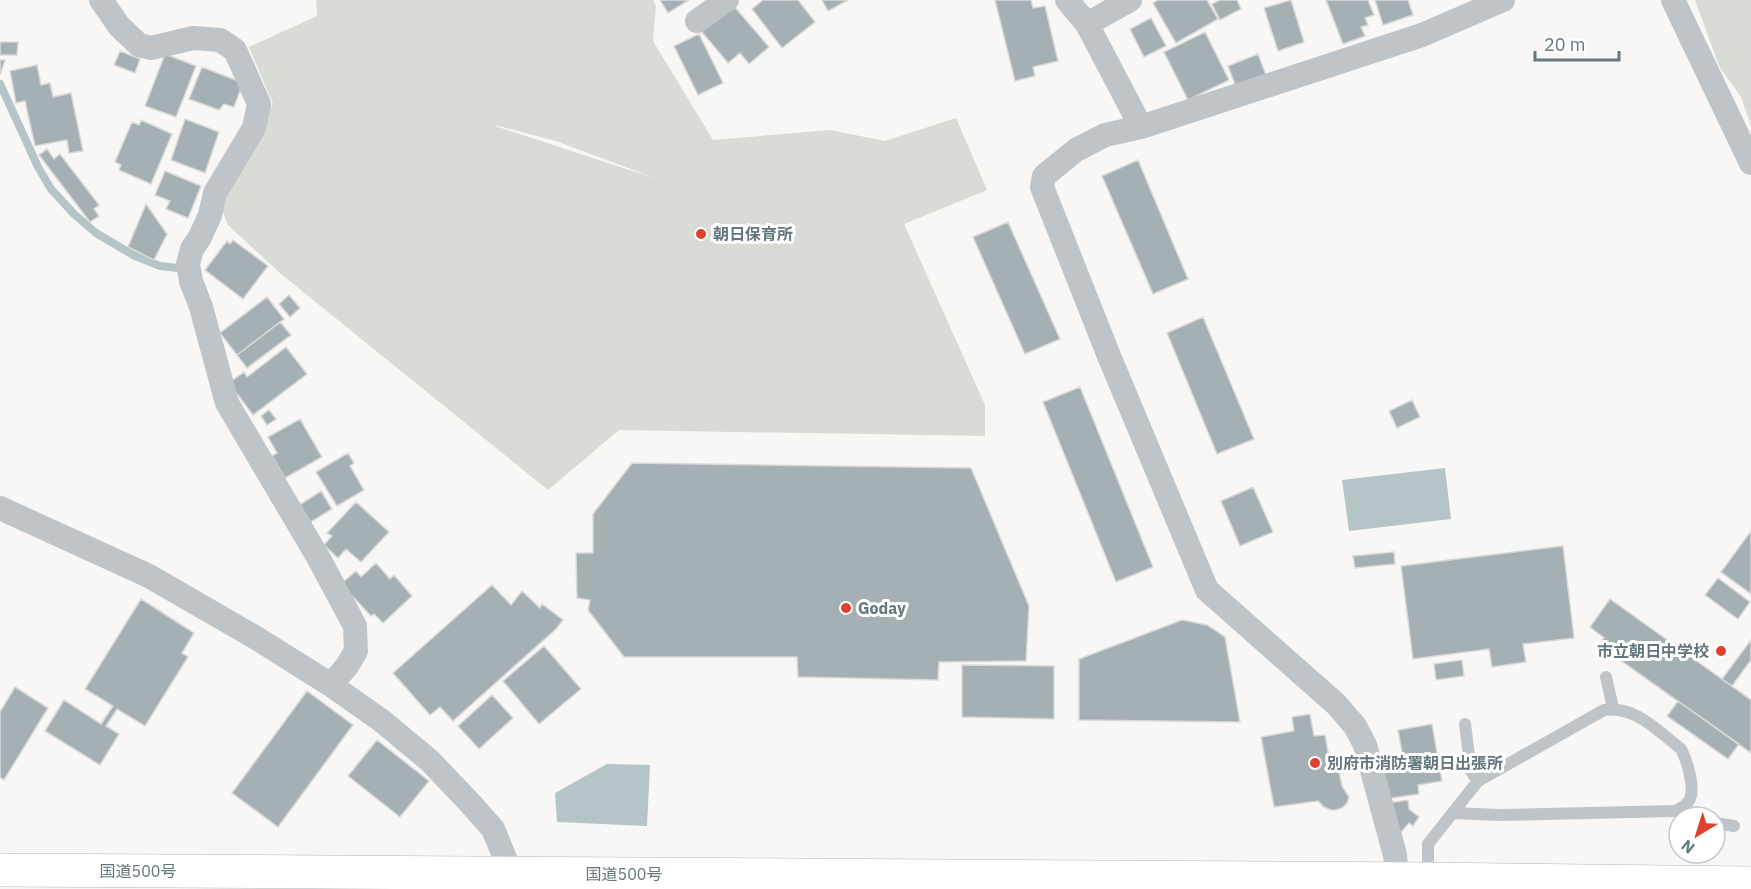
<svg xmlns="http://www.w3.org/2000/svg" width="1751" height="889" font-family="'IBM Plex Sans','Noto Sans JP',sans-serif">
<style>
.green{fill:#d8dcd4;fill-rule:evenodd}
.water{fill:#b5c4c6}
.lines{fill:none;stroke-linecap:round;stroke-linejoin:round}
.stream{stroke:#b5c4c6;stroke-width:8}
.building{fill:#a5b0b4;stroke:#d9d9d7;stroke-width:1.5}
.trunk-casing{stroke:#b2b7ba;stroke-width:34}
.service{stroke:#bec4c7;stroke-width:12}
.minor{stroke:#bec4c7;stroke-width:24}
.trunk{stroke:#fff;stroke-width:33}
.poi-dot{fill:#df412e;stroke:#fff;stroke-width:2}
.labels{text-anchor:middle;stroke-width:6;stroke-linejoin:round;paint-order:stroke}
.poi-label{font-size:16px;font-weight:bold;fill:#63777f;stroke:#fff;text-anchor:start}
.street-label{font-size:16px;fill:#63777f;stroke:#fff}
</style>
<rect width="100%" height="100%" fill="#f8f7f5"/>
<path class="green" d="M316,0H653L656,6L653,41L713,140L830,130L885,141L956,118L987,190L904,224L985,405V436L619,430L548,490L281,274L228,225L215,193L273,104L249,47L317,16ZM495,125L556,141L657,179L495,126Z
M1695,0H1751V126L1741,97L1719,66Z"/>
<path class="water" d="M1445,468L1451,519L1349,531L1342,480Z
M607,764L650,765L647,826L557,822L555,793Z"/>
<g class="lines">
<path class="stream" d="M0,84L38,167L51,189L74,214L96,233L133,255L160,266L178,268"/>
</g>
<path class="building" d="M660,0H689L668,13Z
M763,0H798L815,22L782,48L752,9Z
M822,0H848L828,11Z
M995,0H1031L1033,8L1045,6L1058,61L1033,67L1035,76L1015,81Z
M1158,0H1207L1218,19L1176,43L1153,3Z
M1220,0H1237L1241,9L1220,20L1212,4Z
M1291,0L1304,42L1278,51L1264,8Z
M1326,0H1368L1374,15L1365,18L1368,25L1361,27L1365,36L1343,44Z
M1375,0H1408L1413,15L1383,25Z
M732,4L769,47L749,64L740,53L728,63L701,31Z
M1151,18L1166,46L1144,57L1130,29Z
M1205,32L1229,80L1188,100L1164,52Z
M699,34L723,83L698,95L674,46Z
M0,42H18L17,55H0Z
M120,51L140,59L135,73L114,65Z
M165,54L196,66L176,117L145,106Z
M1258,54L1266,75L1236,87L1228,66Z
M0,60H5L0,75Z
M37,65L41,85L50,83L53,97L71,93L83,151L69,153L67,140L35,146L25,101L16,103L10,71Z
M202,67L243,83L234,107L224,104L219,110L189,99Z
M185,119L219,132L205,173L171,160Z
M141,120L172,134L151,184L119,170L121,165L115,162L132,122L139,125Z
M47,149L54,159L60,154L99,205L94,209L99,216L90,222L39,155Z
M1138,160L1188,279L1153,294L1102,176Z
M165,171L201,186L188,218L166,209L170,201L155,195Z
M146,204L167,234L154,260L128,247Z
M1008,222L1060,339L1025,354L973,237Z
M233,240L268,266L243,299L205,270L227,241L230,244Z
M289,295L300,308L290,317L279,304Z
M267,297L284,319L237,355L220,333Z
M1203,317L1254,439L1217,454L1167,333Z
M280,322L291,335L247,368L237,355Z
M286,347L307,374L253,415L229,383L244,372L247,377Z
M1080,387L1153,567L1116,582L1043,402Z
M1412,400L1420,417L1397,428L1389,411Z
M269,410L276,419L267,425L261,416Z
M300,419L322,457L285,478L272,456L277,453L268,437Z
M348,453L354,463L350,466L364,490L337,506L316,472Z
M632,463L971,468L1029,606L1026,661L939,662L938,680L798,677L797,657H624L588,610L590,600L577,598L576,553H593V514Z
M1253,487L1273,532L1240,546L1221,501Z
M321,491L332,509L309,523L298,506Z
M356,502L389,532L361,562L346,549L338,558L324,545L332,536L327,533Z
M1751,531V594L1721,572Z
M1563,546L1574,638L1523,644L1526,662L1492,667L1489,649L1413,659L1401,566Z
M1394,552L1395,564L1355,568L1353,556Z
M376,563L390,579L394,575L412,596L383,623L374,614L371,616L341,584L356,571L361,577Z
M1718,578L1750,602L1738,619L1705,595Z
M492,585L511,605L522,591L540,608L542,604L563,620L556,629L453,721L440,707L430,715L393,673Z
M141,599L194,633L182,653L188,657L145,726L117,709L106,726L119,734L100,765L45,731L64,700L101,724L113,706L85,689Z
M1610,599L1751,700V753L1599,645L1604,638L1590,627Z
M1182,620L1207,625L1225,637L1240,722L1079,720V659Z
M1751,640V660L1732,686L1722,679Z
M544,646L581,689L539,724L503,681Z
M1462,660L1464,676L1436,680L1434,664Z
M962,665L1054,666V719L962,717Z
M15,687L48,708L4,780L0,777V712Z
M307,691L353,725L278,827L232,793Z
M492,695L513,718L479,749L458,726Z
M1678,701L1739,744L1728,759L1667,716Z
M1310,714L1314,736L1325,735L1330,763L1337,762L1342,786L1349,797L1347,803L1342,808L1336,810H1331L1324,807L1318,801L1274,807L1261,737L1294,731L1292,717Z
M1432,724L1442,781L1418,785L1419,794L1386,799L1380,762L1403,758L1398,730Z
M377,740L429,781L400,817L348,776Z
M1408,800L1409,809L1419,817L1413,826L1409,823L1396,838L1389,803Z"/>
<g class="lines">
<g class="trunk-casing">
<path id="trunk" d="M0,870L1428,879L1751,883"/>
</g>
<path class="service" d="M1606,677L1613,708
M1465,724L1471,771L1478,781
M1684,807L1695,817
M1715,823L1734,826
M1428,879V844L1478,781L1604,710C1635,705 1658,731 1681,749C1687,760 1695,787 1690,799C1687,806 1681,808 1675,811L1500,815L1453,813"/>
<path class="minor" d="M101,0L119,26L139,45L151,48L193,38L220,40L235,50L259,104L254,128L215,193L210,215L200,237L192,249L188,264L191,281L201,307L227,403L318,557L355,626L356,651L347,666L331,685
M1067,0L1087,24L1141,127
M1673,0L1751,163
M697,21L727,0
M1087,24L1130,0
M0,508L149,576L253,636L331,685L382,721L430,761L470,803L493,829L511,873
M1398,889L1395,855L1365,745L1355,726L1336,704L1207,590L1109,356L1042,187L1044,176L1076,150L1105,135L1141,127L1422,35L1503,0"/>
<use href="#trunk" class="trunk"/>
</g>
<g class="poi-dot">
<circle cx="701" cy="234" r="6"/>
<circle cx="846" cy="608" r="6"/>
<circle cx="1721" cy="651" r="6"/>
<circle cx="1315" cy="763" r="6"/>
</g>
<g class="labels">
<g class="poi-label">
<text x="713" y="240">朝日保育所</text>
<text x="858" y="614">Goday</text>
<text x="1709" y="657" text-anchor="end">市立朝日中学校</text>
<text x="1327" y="769">別府市消防署朝日出張所</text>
</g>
<g class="street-label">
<text x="138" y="877">国道500号</text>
<text x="624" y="880">国道500号</text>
</g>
</g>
<g transform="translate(1697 835) rotate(218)"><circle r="28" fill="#ffffff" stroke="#c1c9cc" stroke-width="1.5"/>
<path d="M0-4.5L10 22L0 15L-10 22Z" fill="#df412e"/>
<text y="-9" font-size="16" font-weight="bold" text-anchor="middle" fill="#63777f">N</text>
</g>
<path d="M1535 51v9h84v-9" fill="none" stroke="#63777f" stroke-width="3"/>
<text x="1544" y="51" font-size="18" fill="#63777f" stroke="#ffffff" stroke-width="4.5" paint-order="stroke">20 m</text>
</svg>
